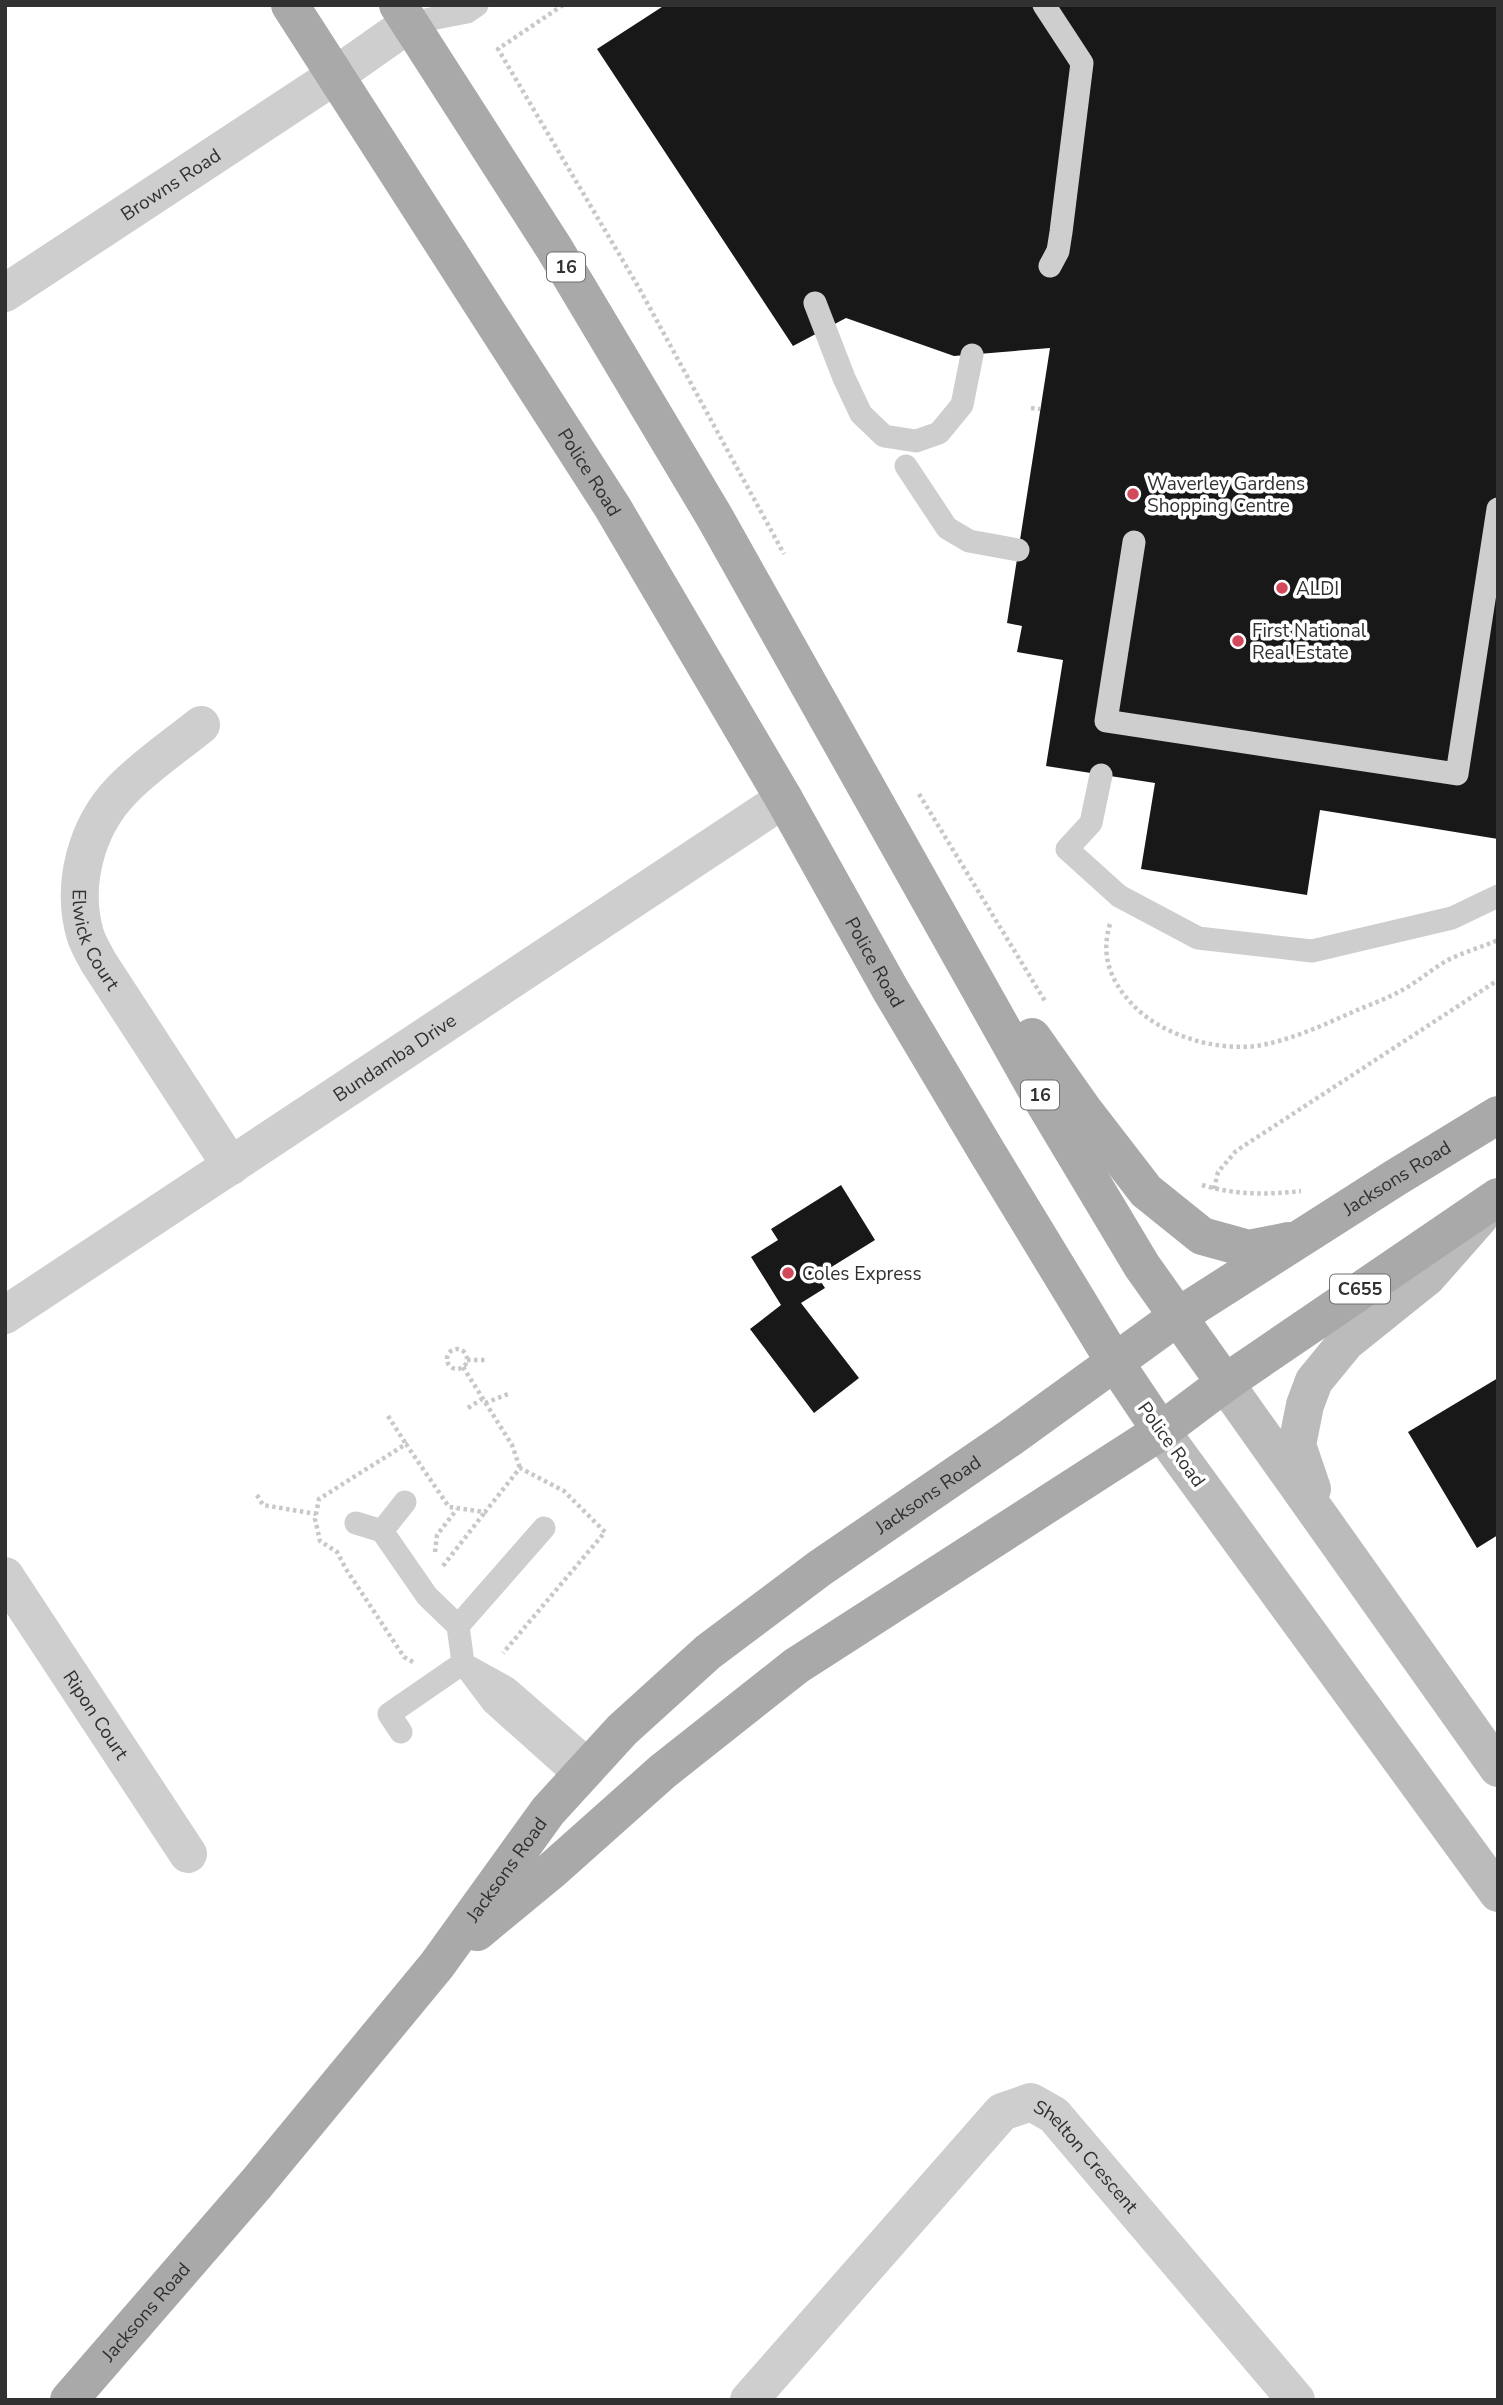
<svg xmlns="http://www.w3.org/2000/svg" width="1503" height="2405" font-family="'Nunito Sans',sans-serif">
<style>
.building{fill:#181818}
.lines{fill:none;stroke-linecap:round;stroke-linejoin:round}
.path{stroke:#c8c8c8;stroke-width:4.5;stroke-dasharray:3.5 3.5;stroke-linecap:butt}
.service{stroke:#cecece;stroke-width:23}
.minor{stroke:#cecece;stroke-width:38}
.tertiary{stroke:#cecece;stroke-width:38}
.secondary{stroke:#bbb;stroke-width:38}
.primary{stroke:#a9a9a9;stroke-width:38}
.poi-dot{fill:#d1495b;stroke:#fff;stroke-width:2.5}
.labels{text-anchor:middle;stroke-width:7;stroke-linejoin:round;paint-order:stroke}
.shield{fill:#fff;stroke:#6f6f6f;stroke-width:2}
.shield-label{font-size:18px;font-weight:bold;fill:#313131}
.street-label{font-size:19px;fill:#313131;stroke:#fff}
.poi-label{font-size:19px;fill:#313131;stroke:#fff;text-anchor:start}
</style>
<rect width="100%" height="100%" fill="#fff"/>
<path class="building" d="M665,5H1498V839L1320,810L1307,895L1141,869L1155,783L1046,766L1063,660L1017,652L1022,626L1007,623L1050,348L954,356L846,318L793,346L597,49Z
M841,1185L875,1240L817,1276L825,1288L801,1303L859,1378L814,1413L750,1329L781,1305L751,1257L778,1240L771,1229Z
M1498,1378V1535L1477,1548L1408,1432Z"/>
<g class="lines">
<path class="path" d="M563,5L498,49L639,288L784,554
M1031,408L1040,409
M919,794L1045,1001
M1110,924C1100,956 1111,982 1133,1005C1164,1038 1227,1055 1271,1043C1300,1036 1328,1023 1355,1011C1371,1004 1389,998 1404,989C1419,981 1433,968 1448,960C1464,952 1482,947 1498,940
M1202,1185C1235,1195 1268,1195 1301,1191
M1214,1189L1218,1172L1236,1151L1498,980
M447 1359a10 10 0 1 1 20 0a10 10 0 1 1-20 0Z
M467,1360H488
M463,1367L512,1445L520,1468
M485,1403L511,1393
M468,1408L482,1399
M388,1416L406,1444
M257,1495L263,1505L316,1514
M435,1552L437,1535L457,1509
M443,1566L485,1512
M413,1662L404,1657L346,1569L337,1552L320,1541L315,1519L319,1499L406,1444L449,1507L485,1512L520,1468L564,1491L605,1532L503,1653"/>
<path class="service" d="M1044,5L1082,63L1061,232L1058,251L1050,266
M410,23L467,12L477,5
M815,303L844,378L861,414L884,436L916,441L939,433L962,405L972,355
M906,466L947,528L969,541L1018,550
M1134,542L1106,721L1457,774L1498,509
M1101,775L1091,823L1067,849L1119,896L1198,938L1312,951L1452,918L1498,896
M356,1523L382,1531L427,1596L458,1626L463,1663L493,1703L578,1779
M382,1531L405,1502
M458,1626L544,1528
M471,1668L507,1688L593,1763
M401,1732L389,1714L463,1663"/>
<g class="minor">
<path id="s1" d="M201,725C175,746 145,766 122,790C86,827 71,885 85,934C88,944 94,954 99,963L231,1166"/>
<path id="s2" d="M5,1315L784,799"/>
<path id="s3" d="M5,1576L188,1854"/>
<path id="s4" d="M749,2400L1002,2112L1031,2102L1054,2115L1296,2400"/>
</g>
<path class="tertiary" id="s5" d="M5,293L336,75L410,23"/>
<path class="secondary" d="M1225,1383L1498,1768
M1161,1431L1498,1893
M1312,1489L1297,1445L1305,1405L1314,1381L1346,1342L1427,1277L1479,1218"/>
<g class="primary">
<path id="s6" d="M290,5L613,508L784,799L890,989L987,1152L1114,1361L1161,1431"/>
<path d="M398,5L554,248L714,516L1036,1089L1142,1266L1225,1383"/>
<path d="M1032,1037L1082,1108L1146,1191L1202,1236L1249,1249L1289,1241"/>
<path d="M477,1932L552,1870L662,1772L796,1666L1161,1431L1225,1383L1498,1197"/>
<path id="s7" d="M69,2400L257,2183L437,1965L548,1811L622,1730L708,1652L820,1568L1010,1438L1177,1317L1395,1178L1498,1115"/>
</g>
</g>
<g class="poi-dot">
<circle cx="1133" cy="494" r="7"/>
<circle cx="1282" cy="588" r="7"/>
<circle cx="1238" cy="641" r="7"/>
<circle cx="788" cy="1273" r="7"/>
</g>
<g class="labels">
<g class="shield">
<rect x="547" y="252.5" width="38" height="29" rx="5"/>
<rect x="1021" y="1080.5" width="38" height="29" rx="5"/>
<rect x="1330" y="1274.5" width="60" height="29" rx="5"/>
</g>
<g class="shield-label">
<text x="566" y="273">16</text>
<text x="1040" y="1101">16</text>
<text x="1360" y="1295">C655</text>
</g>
<g class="street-label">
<text dy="7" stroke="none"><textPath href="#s5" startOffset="198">Browns Road</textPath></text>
<text dy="7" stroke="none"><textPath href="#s6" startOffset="555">Police Road</textPath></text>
<text dy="7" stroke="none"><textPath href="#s1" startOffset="266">Elwick Court</textPath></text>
<text dy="7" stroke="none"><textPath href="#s6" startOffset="1122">Police Road</textPath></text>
<text dy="7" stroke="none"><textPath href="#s2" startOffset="467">Bundamba Drive</textPath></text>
<text dy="7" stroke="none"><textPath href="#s7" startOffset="1822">Jacksons Road</textPath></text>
<text transform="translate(1172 1444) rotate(54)" y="7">Police Road</text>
<text dy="7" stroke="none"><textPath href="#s7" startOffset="1256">Jacksons Road</textPath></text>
<text dy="7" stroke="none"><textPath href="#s3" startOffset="166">Ripon Court</textPath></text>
<text dy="7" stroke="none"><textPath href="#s7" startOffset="688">Jacksons Road</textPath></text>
<text dy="7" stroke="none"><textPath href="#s4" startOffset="492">Shelton Crescent</textPath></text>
<text dy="7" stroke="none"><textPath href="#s7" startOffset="117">Jacksons Road</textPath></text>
</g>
<g class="poi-label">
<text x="1147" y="490">Waverley Gardens<tspan x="1147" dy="22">Shopping Centre</tspan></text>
<text x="1296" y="595">ALDI</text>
<text x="1252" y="637">First National<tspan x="1252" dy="22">Real Estate</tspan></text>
<text x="802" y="1280">Coles Express</text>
</g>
</g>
<rect width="1503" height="2405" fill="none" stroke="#313131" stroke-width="14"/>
</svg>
